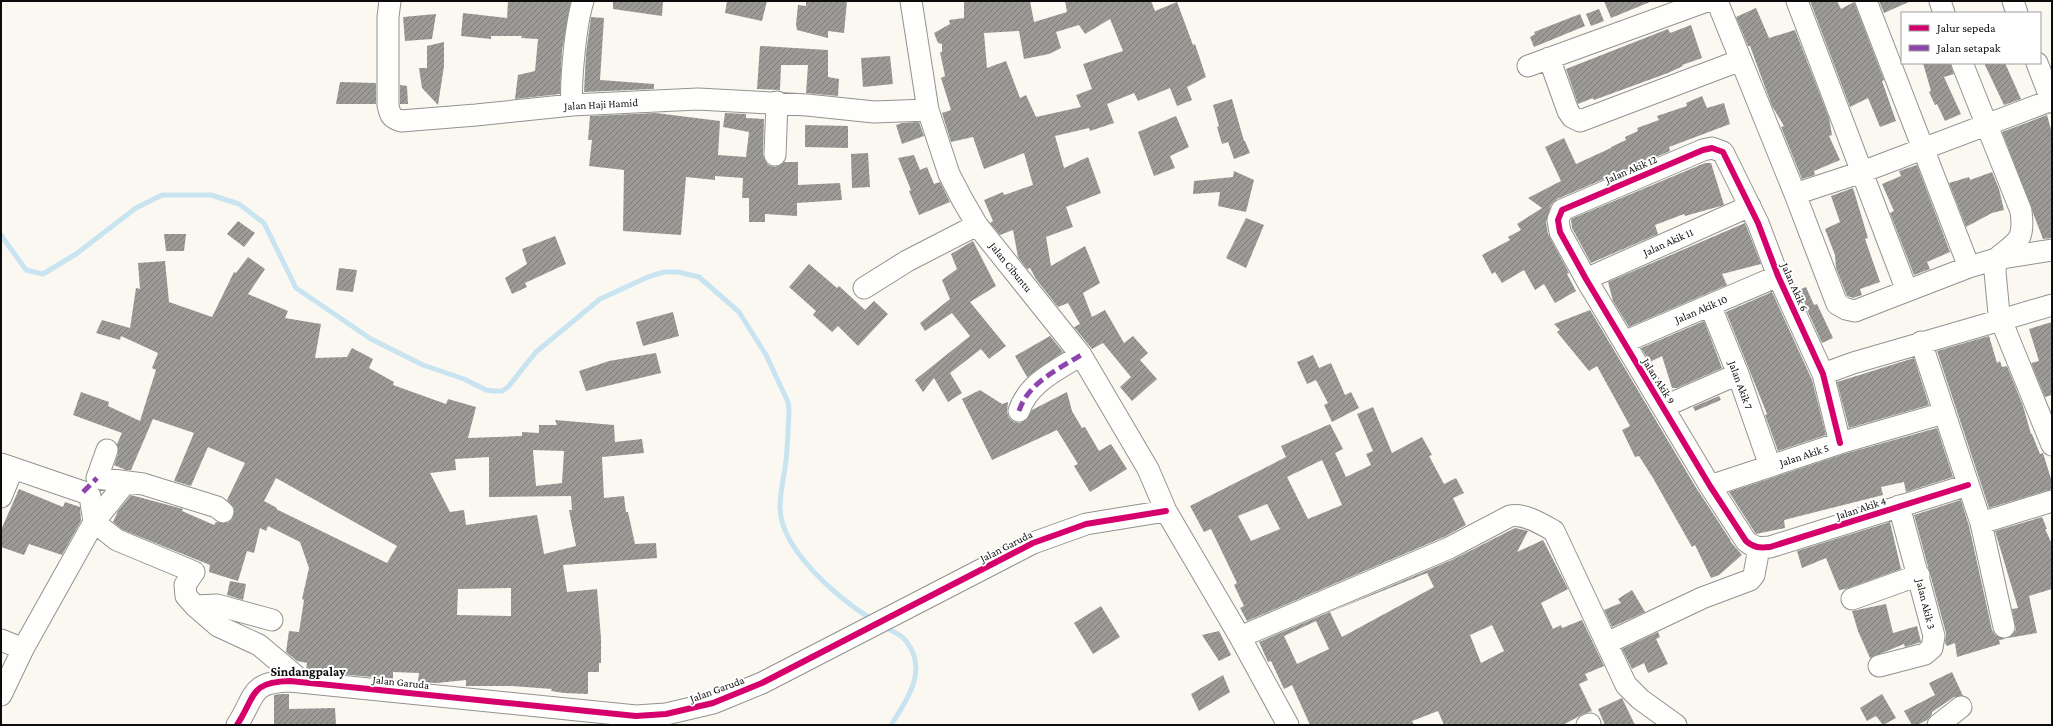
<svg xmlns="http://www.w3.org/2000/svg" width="2053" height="726" font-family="'Crimson Pro',serif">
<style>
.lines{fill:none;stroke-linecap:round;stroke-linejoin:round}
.stream{stroke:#c9e4f1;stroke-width:5}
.building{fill:url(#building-hatch);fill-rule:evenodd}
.minor-casing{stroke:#93928f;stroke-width:23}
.minor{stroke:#fefefd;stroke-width:21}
.quiet{stroke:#8e44ad;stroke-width:5;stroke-dasharray:10 5;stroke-linecap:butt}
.cycleway-casing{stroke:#fff;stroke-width:8}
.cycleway{stroke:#d6006c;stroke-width:6}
.labels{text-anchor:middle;stroke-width:4;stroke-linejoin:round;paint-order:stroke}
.street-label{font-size:11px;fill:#0c0c0c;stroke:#fff}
.quarter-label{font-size:13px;font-weight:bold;fill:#0c0c0c;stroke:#fff}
</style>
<defs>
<pattern id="building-hatch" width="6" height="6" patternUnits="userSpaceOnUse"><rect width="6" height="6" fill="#9c9a96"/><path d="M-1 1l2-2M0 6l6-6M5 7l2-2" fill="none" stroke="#7e7c79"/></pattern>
</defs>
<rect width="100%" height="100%" fill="#faf8f0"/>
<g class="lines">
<path class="stream" d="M1,235L26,270L43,274L76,254L136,208L162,195H211L239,204L264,223L296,288L371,339L423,365L464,379L486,390L494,391H502L508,387L536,352L600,299L648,277L664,272H678L699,277L739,312L766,355L788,402L789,410C788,429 788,449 785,468C783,481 780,494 780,507C780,550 839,599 873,620
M883,626C889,630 902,634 906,641C929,670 907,700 891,725"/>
</g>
<path class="building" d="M508,1H571L562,51L560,94L515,99L518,75L535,71L538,39L521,38L522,36H491V39L461,36L463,13L507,18Z
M613,1H663L662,16L613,9Z
M727,1H767L762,21L725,13Z
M806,1H847L844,33L828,31V38L797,30L796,24L798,5L806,6Z
M964,1H1030L1034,22L1067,12L1065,1H1151L1155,11L1177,2L1193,45L1195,44L1206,77L1187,87L1192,100L1177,106L1170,88L1138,101L1134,93L1107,104L1114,123L1090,131L1089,128L1055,136L1064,168L1088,157L1101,193L1066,207L1073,227L1046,237L1051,266L1085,246L1100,283L1083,293L1092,317L1105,310L1124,343L1133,336L1148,353L1140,360L1157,379L1132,401L1120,387L1131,377L1103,343L1092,349L1074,327L1080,324L1068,303L1058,307L1036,279L1030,268L1027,269L1018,257L1013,230L1000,235L990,223L993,221L984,200L1003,192L1004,195L1033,185L1024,153L984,169L973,137L951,142L942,113L951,110L941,78L945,76L940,52H942V44L938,43L934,33L950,24L949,20L964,18ZM1110,19L1123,51L1083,64L1092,89L1076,95L1081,107L1036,117L1026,95L1020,98L1006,61L987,68L984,33L1019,31L1024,59L1049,54L1061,48L1056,32L1079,25L1085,34Z
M1604,1H1650V2L1611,18Z
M1810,1H1837L1841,9L1854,2L1884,80L1882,81L1896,121L1880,127L1868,98L1850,107Z
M1879,1H1911L1884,13Z
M1756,8L1769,38L1795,30L1829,118L1832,135L1829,136L1840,160L1814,171L1815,175L1802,179L1781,127L1784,126L1772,106L1750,46H1748L1736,17Z
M1599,9L1604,21L1591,26L1586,14Z
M436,14L432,39L405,41L403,17Z
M1580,14L1585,26L1534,47L1530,37L1535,34L1534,32Z
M591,17L604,18L600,80L654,84V89L584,92L586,53Z
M1691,25L1702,58L1682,65L1683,66L1668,73L1594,100L1593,98L1578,104L1566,69L1668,29L1670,33Z
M444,42V66L438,105L422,88L419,68H427V46Z
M760,46L828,50V77L839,79L838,96L806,93L808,65H781L780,90L757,89Z
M890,56L893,84L863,87L861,58Z
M1923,63H1950L1954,74L1944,77L1961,114L1945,121L1937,104L1935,105L1929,92L1931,91Z
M1984,63H2005L2021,99L2004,105Z
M340,82L376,83V104H336Z
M400,85L407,86L408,104H400Z
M1702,96L1707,108L1724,103L1730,124L1669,147L1670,151L1557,199L1551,205L1546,222L1548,234L1569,273L1567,274L1576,291L1555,303L1544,284L1535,290L1524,270L1502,283L1495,272L1492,274L1482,255L1510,240L1508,237L1521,230L1517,224L1542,208L1528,198L1561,181L1545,147L1564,138L1576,164L1611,148V147L1626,140L1625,137L1638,131L1637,128L1659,120L1657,116L1687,106L1686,103Z
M1232,99L1244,141H1245L1250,153L1234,159L1228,142L1222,144L1217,127L1219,126L1213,105Z
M656,113L720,121L718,155L746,157L749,132L723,127L725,113L746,114V118L764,119L763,155L768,165L775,167L784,162H798V185L840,183L842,200L797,203V216L765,214V222H749V198H742L743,178L715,176V180L686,177L681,235L623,231L624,170L589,166L592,140H588L590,116Z
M2047,115L2052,133V238L2043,239L2002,132Z
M1176,116L1189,147L1170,156L1175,168L1154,176L1138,132Z
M919,122L924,136L902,144L896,125L902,123Z
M805,125L848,126V148L805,147Z
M868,153L870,187L852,188L851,154Z
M914,155L920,170L927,167L934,184L940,182L950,202L919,215L909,191L911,190L898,158Z
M1705,163H1711L1724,205L1685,216L1684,214L1655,225L1658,234L1591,263L1572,228L1571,219Z
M1917,165L1950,252L1927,262L1930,269L1914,275L1890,213L1894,211L1882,184L1901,176L1899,171Z
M1234,171L1254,180L1246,212L1218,206L1220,192L1193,194L1194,181L1233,177Z
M1992,172L1999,189L2004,210L1992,213L1966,227L1949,183L1969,177L1970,180Z
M1853,188L1868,238L1865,239L1880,282L1860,289L1862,295L1853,298L1847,296L1836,268L1835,255L1825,229L1840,222L1831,196Z
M1246,218L1264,225L1246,268L1226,258Z
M238,221L255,233L244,247L227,234Z
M1745,223L1761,264L1722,274L1727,285L1629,327L1613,301L1608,282Z
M164,234H186L184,251H166Z
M555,236L566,264L525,283L527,287L512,294L505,278L527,264L522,249Z
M973,241L996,286L970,302L1006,346L989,359L981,349L950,373L962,393L948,402L934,378L923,392L915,380L970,336L952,313L925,331L920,323L950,299L942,280L957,269L951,254Z
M248,257L265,269L248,294L288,311L285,318L321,324L315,358L347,357L352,348L373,359L369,368L394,382L393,385L446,404L448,399L476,407L468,438L522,436V432L539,433V425H557L555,420L614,425L615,442L642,439L644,453L602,457L604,498L624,496L626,512H628L635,544L656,543L657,558L563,565L567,592L597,589L601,638V663H599V672H588V694L564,693L551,691L552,689L512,686H466V680L437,683L418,682L419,673L393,672V679L308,671L306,669L307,663L297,661L286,652L289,631L299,632L304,600L302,599L309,568L300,542L268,526L266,531L260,528L254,553L247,551L238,581L209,572L210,565L123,530L113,522L118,511L131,495L183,509L182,511L214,525L216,522L227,523L232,519L234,508L227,500L245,463L208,447L191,486L174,481L194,433L153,419L131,470H126L114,465L118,454L117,444L122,433L73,415L81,392L109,402L108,406L140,421L156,370L152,368L158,353L121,336L120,340L96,333L102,320L130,328L136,288L140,289L138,263L165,261L169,302L212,317L234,272L236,273ZM533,450L564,451L562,483L536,486ZM489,457V497L571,496L572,510H569L576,546L544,554L537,515L466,525L464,510L450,512L430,473L456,470L455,459ZM276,478L397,546L387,563L276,509L277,508L264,501ZM511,588V616L457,615L458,589Z
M809,264L837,288L839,286L865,310L874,301L888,314L858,346L838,326L832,332L813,315L816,311L789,287Z
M339,268L357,270L353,292L336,290Z
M1806,287L1814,305L1817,304L1833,338L1822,343L1798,290Z
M1772,292L1812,380L1826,435L1778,451L1765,415L1767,414L1726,312Z
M1590,310L1695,486L1731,541H1730L1742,555L1719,575L1711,578L1695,545L1692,547L1653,478L1639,456L1635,457L1622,430L1630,426L1597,366L1589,371L1557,332L1560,330L1554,324Z
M673,312L679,336L643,346L636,322Z
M1704,321L1722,368L1677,388H1672L1662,356L1650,362L1641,348Z
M2052,322V395L2045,397L2031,363L2039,361L2029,329Z
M1050,336L1063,352L1027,377L1015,356Z
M1989,336L1997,363L2000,361L2002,367L2007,366L2023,406L2031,434H2032L2040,454L2043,453L2052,482V489L1989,508L1937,351Z
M656,353L661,373L586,391L579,371L609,361Z
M1313,355L1319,368L1331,363L1345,395L1351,392L1359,408L1332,422L1324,405L1328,403L1316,380L1307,384L1297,362Z
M1914,358L1929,405L1849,428L1837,382Z
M980,390L1002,404L1008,402L1007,412L1009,418L1014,422L1020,423L1026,420L1032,410L1067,392L1072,411L1082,428L1085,427L1099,451L1111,444L1127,469L1090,492L1074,466L1078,464L1057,430L992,460L962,399Z
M1719,396L1721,400L1695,411L1693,407Z
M1373,407L1392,453L1422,437L1432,455L1429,456L1444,484L1456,478L1464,493L1453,498L1466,525L1444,537L1247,621L1240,608L1244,606L1234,585L1237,583L1225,558L1211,529L1204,532L1190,506L1286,457L1281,446L1330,424L1343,449L1335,453L1346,477L1371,465L1366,454L1373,451L1357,414ZM1322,460L1342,505L1308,519L1287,477ZM1267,504L1280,529L1251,541L1238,516Z
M1937,428L1953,477L1906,492L1904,482L1881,487L1883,495L1784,520L1785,528L1756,534L1729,492L1844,454Z
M19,489L63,507L65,502L80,507L81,521L62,555L29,544L24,555L1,547V530Z
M1961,500L1969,526L1992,630L1995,635L2005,639L1999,640L2000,644L1957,657L1955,643L1947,646L1945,643L1946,633L1914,515Z
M2042,517L2047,529H2045L2052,544V589L2029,596L2037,633L2008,638L2016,630L2012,609L2018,608L1995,531Z
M1890,522L1901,569L1846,589L1839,590L1826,558L1802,568L1797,551Z
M1515,528L1528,531L1517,552L1543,540L1568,589L1541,603L1553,629L1561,625L1562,628L1582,620L1604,666L1585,674L1588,680L1579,684L1592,711L1583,714L1563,725H1444L1438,711L1412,721L1414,725H1310L1292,685L1284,689L1271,661L1268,662L1259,642L1454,559ZM1427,573L1434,587L1342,637L1330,612ZM1316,621L1329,649L1297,664L1284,636ZM1492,625L1504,651L1481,663L1470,635Z
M230,581L246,584L243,600L227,595Z
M1632,590L1645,612L1612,627L1604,610L1621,603L1618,599Z
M1886,604L1893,633L1917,626L1921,642L1905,647L1904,644L1870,658L1858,631L1852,611Z
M1101,606L1120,637L1093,654L1074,623Z
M1219,631L1231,655L1219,661L1202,635Z
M1658,632L1660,637L1656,639L1668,664L1648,673L1644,663L1632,669L1622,649Z
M1952,672L1963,696L1954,697L1932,712V714L1927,720L1917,725H1912L1904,711L1935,695L1929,683Z
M1223,675L1230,692L1199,711L1191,694Z
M281,694H289V709L335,708L336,725H274V695Z
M1882,694L1896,718L1883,725L1876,716L1867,721L1860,708Z
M1622,698L1635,725H1605L1598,709Z"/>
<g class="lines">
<g class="minor-casing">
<path id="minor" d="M390,1L388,17V105C390,115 391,118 401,121L476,115L572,105L698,99L807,105L874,112L928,110
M911,1L928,110L949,174L962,199L977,225L1081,355L1148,469L1166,511L1240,637L1288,725
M1717,1L1795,194L1837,304L1846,309L1855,311L1969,267L1996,259L2052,250
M1797,1L1907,291
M1866,1L1969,267
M1940,1L1944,13
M2013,1L2017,13
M1549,58L1568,111L1572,117L1580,121L1741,60
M1962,63L2021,211C2025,242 2017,241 1996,259L1995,272L1999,314L2001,320L2052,305
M2037,63L2052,102
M1528,66L1707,1
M572,105C570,82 576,22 583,1
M775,155L777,102
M1795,194L1862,172L2052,100
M1586,279L1750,206
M864,288L907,261L977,225
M1710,305L1738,374L1770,466
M1624,342L1778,276
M1921,342L1981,523L2052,501
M1823,374L1853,363L2001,320L2052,445
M1663,407L1738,374
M1019,411C1028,383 1057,370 1081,355
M1840,443L1823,374L1778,276L1758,223L1723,152L1712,148L1703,150L1562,210L1558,220L1560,232L1586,279L1710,486L1746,541C1754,548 1760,548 1770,547L1968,485
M107,450L97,478L143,484L217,507L223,512
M1,464L83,492L90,496L94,522L117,540L194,572L185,585L186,596L195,606L218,626L259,645L303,682
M1710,486L1840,443L1944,413
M1,497L13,468
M1981,523L2004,627
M1852,599L1919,575
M195,606L217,605L272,620
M1240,637L1449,548L1510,516C1524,513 1542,524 1554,531L1626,685L1640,699L1676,725
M1,640L23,649
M1607,643L1702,598L1750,580L1754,575L1759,548
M1879,666L1925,654L1932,648L1934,636L1899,506
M1,695L23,649L94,522L126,482
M237,725C256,696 249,682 290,681L636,716L666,714L713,703L762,683L1033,543L1086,524L1166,511
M1587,725L1590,724
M1938,725L1961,707"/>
</g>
<use href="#minor" class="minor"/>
<path class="quiet" d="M1019,411C1028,383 1057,370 1081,355
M83,492L97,478"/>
<g class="cycleway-casing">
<path id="cycleway" d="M1840,443L1823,374L1778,276L1758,223L1723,152L1712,148L1703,150L1562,210L1558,220L1560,232L1586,279L1710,486L1746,541C1754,548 1760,548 1770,547L1968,485
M237,725C256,696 249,682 290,681L636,716L666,714L713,703L762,683L1033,543L1086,524L1166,511"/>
</g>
<use href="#cycleway" class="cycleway"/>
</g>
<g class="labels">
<g class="street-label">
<text transform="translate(601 104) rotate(-3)" y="4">Jalan Haji Hamid</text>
<text transform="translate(1631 169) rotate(-23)" y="4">Jalan Akik 12</text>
<text transform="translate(1668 242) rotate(-24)" y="4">Jalan Akik 11</text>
<text transform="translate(1011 267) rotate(51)" y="4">Jalan Cibuntu</text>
<text transform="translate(1795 287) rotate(66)" y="4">Jalan Akik 6</text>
<text transform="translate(1701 309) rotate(-23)" y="4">Jalan Akik 10</text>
<text transform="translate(1659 381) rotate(58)" y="4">Jalan Akik 9</text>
<text transform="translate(1741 385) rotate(70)" y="4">Jalan Akik 7</text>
<text transform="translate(1804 455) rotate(-18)" y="4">Jalan Akik 5</text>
<text transform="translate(1861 508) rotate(-18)" y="4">Jalan Akik 4</text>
<text transform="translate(1006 546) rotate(-27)" y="4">Jalan Garuda</text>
<text transform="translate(1926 604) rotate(76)" y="4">Jalan Akik 3</text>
<text transform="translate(401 682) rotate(6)" y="4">Jalan Garuda</text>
<text transform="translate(717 689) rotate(-20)" y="4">Jalan Garuda</text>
</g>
<g class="quarter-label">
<text x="308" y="676">Sindangpalay</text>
</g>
</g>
<rect width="2053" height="726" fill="none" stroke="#0c0c0c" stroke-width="4"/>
<rect x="1901" y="12" width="140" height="52" fill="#ffffff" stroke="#9e9e9e"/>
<rect x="1909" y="25" width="20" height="6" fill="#d6006c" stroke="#9e9e9e"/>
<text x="1937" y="32" font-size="12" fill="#0c0c0c">Jalur sepeda</text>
<rect x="1909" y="45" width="20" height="6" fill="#8e44ad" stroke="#9e9e9e"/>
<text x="1937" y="52" font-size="12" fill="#0c0c0c">Jalan setapak</text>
</svg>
